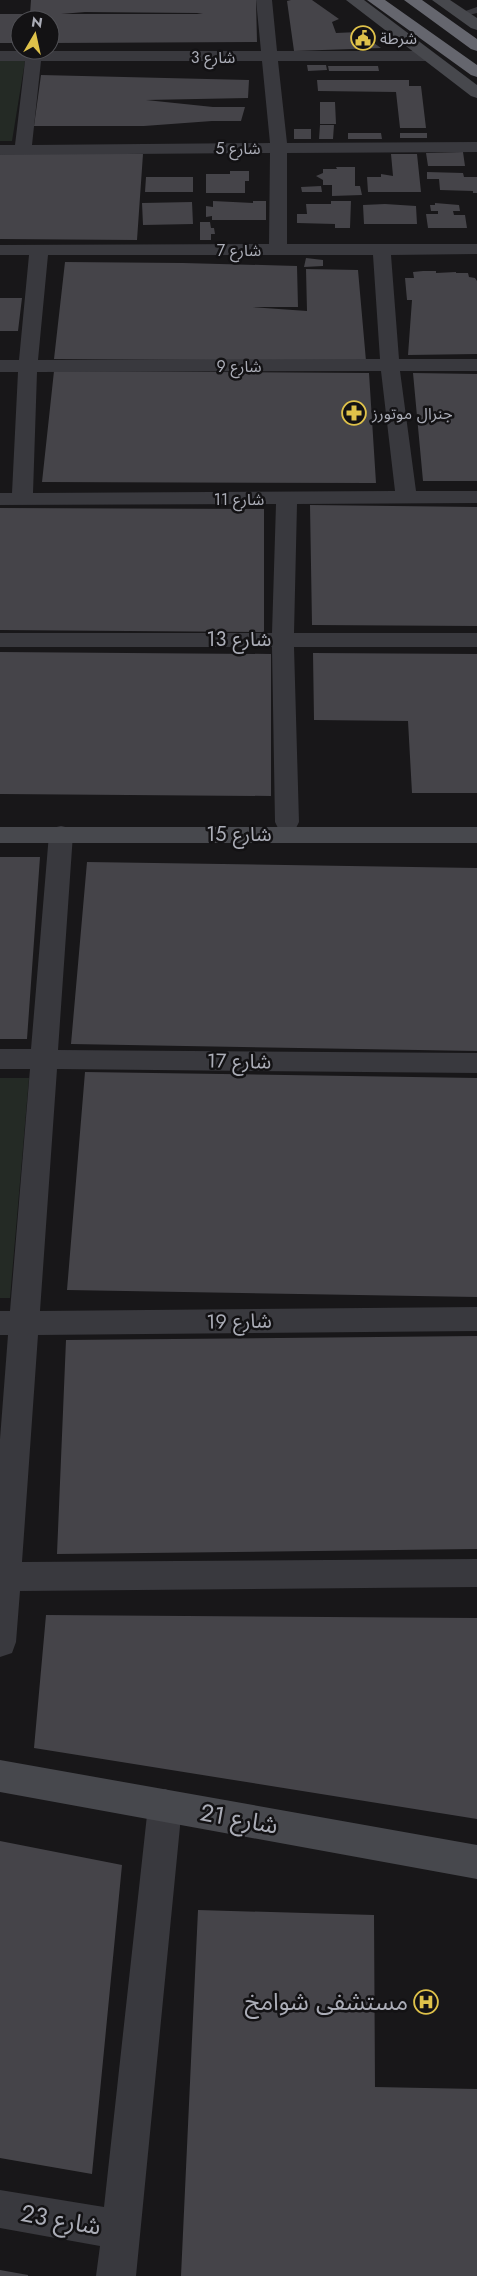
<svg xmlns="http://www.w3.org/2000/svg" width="477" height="2276" font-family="Jost,'Noto Sans Arabic',sans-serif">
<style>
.green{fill:#242a25}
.building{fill:#454449;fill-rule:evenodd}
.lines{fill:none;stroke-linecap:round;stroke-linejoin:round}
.lane{fill:#39393e;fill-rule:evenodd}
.street{fill:#39393e;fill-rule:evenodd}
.secondary{fill:#47484d;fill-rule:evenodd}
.highway{fill:#65666e;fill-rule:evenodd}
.labels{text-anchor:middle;stroke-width:5;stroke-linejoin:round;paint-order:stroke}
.far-poi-label{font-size:16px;fill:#abadb7;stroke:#131214;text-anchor:start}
.far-street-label{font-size:16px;fill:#abadb7;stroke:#131214}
.street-label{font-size:20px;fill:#abadb7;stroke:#131214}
.near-street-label{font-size:24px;fill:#abadb7;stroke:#131214}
.near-poi-label{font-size:24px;fill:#abadb7;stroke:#131214;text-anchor:end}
</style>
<rect width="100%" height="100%" fill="#181719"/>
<path class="green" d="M0,61H25L12,141H0Z
M0,1078H29L10,1298H0Z"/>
<path class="building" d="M31,0H256L257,42L50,43V20H20V43H0V14H30ZM85,12L197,13L203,14H61Z
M291,0H312L339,19L332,22L336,33L358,32L381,48L294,51L287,1Z
M307,65H326L327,70L308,71Z
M328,66H378L379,71H329Z
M41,75L249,80L248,98L146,100L213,107H245L241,121H212L144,126H34Z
M317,80H409V86H421L426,128H400L396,92L318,91Z
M320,102H335L336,124H320Z
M320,125H334L333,139H319Z
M294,129H311V139H294Z
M348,133H381L382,139H348Z
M400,133H427V138H400Z
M463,152L465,166H428L426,153Z
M0,154H143L137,240L0,239Z
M391,154H417L421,192H368L367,177H381V174L393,176Z
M336,167H355V186H360L362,195L332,196V185H323V180L316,176L323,173V169H337Z
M230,171H249V181H245V193H206V174H230Z
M427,172L463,173L464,177H477V193H473V191L440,190L439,179H427Z
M146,177H193V192H145Z
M321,186L322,192H302L301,187Z
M213,201L253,203V201H266V220H212V216L206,217V206L213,207Z
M331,201H351L350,228H335V224L297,223V214H307L306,204H331Z
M192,202L193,224L143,225L142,203Z
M435,203L459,205L460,211H453L454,215H465L467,228H428L426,214H438V211H431L430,205H435Z
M385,204L416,206L417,224H364L363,205Z
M200,222H210L211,228H214L215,234H211V240H200Z
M306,258L323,260V266L304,267Z
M65,262L183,263L297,266L298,307H252L307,311L306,269L358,270L366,361L54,359Z
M423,271H436V273L456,272V273H468L469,277L475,278L477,281V354L408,355L412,300H407L405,278H414L413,272Z
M0,298H22L18,331H0Z
M54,371L369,373L376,483L42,482Z
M413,373L477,374V481H423Z
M310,505L477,507V626L312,625Z
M0,508L264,509V632L0,630Z
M0,652L271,654V796L0,794Z
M313,653L477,654V793H412L408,721L314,720Z
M0,857H40L27,1039H0Z
M87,862L477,868V1051L71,1044Z
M85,1072L477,1078V1297L67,1290Z
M477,1336V1549L57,1554L66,1340Z
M46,1615L477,1618V1819L34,1748Z
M0,1841L122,1865L92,2174L0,2158Z
M198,1910L374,1915L375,2087L477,2089V2276H181Z
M0,2270L28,2275V2276H0Z"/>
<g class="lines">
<path class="lane" d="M477,7V13L461,17L457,14Z"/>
<path class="street" d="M256,0H272L277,51H426L432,53L434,56L432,59L426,61H278L287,143L477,142V152L287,153V244H477V254L391,255L399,359H477V371H400L416,491H477V503L297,504L294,633H477V647H294L299,822L296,828L287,830L278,828L275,822L272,647H0V633H272L276,504L0,505V493H12L18,372H0V360H19L29,255H0V245L269,244L270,153L0,155V145H15L25,61H0V51H261ZM41,61H262L270,143L32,145ZM48,255H373L380,359L38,360ZM381,371L395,491L33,493L37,372Z
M61,826L70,828L73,834L58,1050L477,1053V1073L57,1069L40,1311L477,1307V1331L38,1335L22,1562L477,1559V1587L20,1591L16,1642L12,1653L0,1657V1439L8,1335H0V1311H10L30,1069H0V1049H31L49,834L52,828Z
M165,1789L177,1794L182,1806L136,2276H96L100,2246L0,2228V2190L104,2207L148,1806L153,1794Z"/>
<path class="secondary" d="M346,0H364L477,85V98L471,96Z
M432,0H450L477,18V30L471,28Z
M0,827H477V843H0Z
M0,1760L477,1845V1879L0,1792Z"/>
<path class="highway" d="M367,0H385L477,65V77L471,75Z
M404,0H422L477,39V51L471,49Z"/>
</g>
<defs>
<g id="civic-ring" transform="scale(1.25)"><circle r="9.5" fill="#131214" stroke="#dfc24a" stroke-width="1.5"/><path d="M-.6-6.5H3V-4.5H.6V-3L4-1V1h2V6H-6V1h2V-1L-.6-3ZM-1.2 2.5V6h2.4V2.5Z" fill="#dfc24a"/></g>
<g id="pharmacy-ring" transform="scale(1.25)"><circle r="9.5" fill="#131214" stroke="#dfc24a" stroke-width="1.5"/><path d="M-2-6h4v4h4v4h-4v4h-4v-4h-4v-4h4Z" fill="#dfc24a"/></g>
<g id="hospital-ring" transform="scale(1.25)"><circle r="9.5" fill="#131214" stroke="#dfc24a" stroke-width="1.5"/><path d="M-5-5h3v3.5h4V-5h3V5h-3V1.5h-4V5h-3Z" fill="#dfc24a"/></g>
</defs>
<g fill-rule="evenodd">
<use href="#civic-ring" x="363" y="38"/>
<use href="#pharmacy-ring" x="354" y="413"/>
<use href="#hospital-ring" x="426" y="2002"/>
</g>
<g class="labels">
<g class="far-poi-label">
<text x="380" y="44">شرطة</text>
<text x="372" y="419">جنرال موتورز</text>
</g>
<g class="far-street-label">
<text x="213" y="63">شارع 3</text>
<text x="238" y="154">شارع 5</text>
<text x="239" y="256">شارع 7</text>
<text x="239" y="372">شارع 9</text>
<text x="239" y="505">شارع 11</text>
</g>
<g class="street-label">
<text x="239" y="646">شارع 13</text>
<text x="239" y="841">شارع 15</text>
<text transform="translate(239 1061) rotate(1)" y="7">شارع 17</text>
<text transform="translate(239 1321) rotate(-1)" y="7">شارع 19</text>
</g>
<g class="near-street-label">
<text transform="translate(239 1819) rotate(10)" y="8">شارع 21</text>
<text transform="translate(61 2220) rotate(10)" y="8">شارع 23</text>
</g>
<g class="near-poi-label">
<text x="408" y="2010">مستشفى شوامخ</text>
</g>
</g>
<g transform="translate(35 35) rotate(9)"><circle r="24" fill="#131214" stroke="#505055"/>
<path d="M0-4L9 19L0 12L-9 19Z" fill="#dfc24a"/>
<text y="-8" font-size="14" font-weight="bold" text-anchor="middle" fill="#abadb7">N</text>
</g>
</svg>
